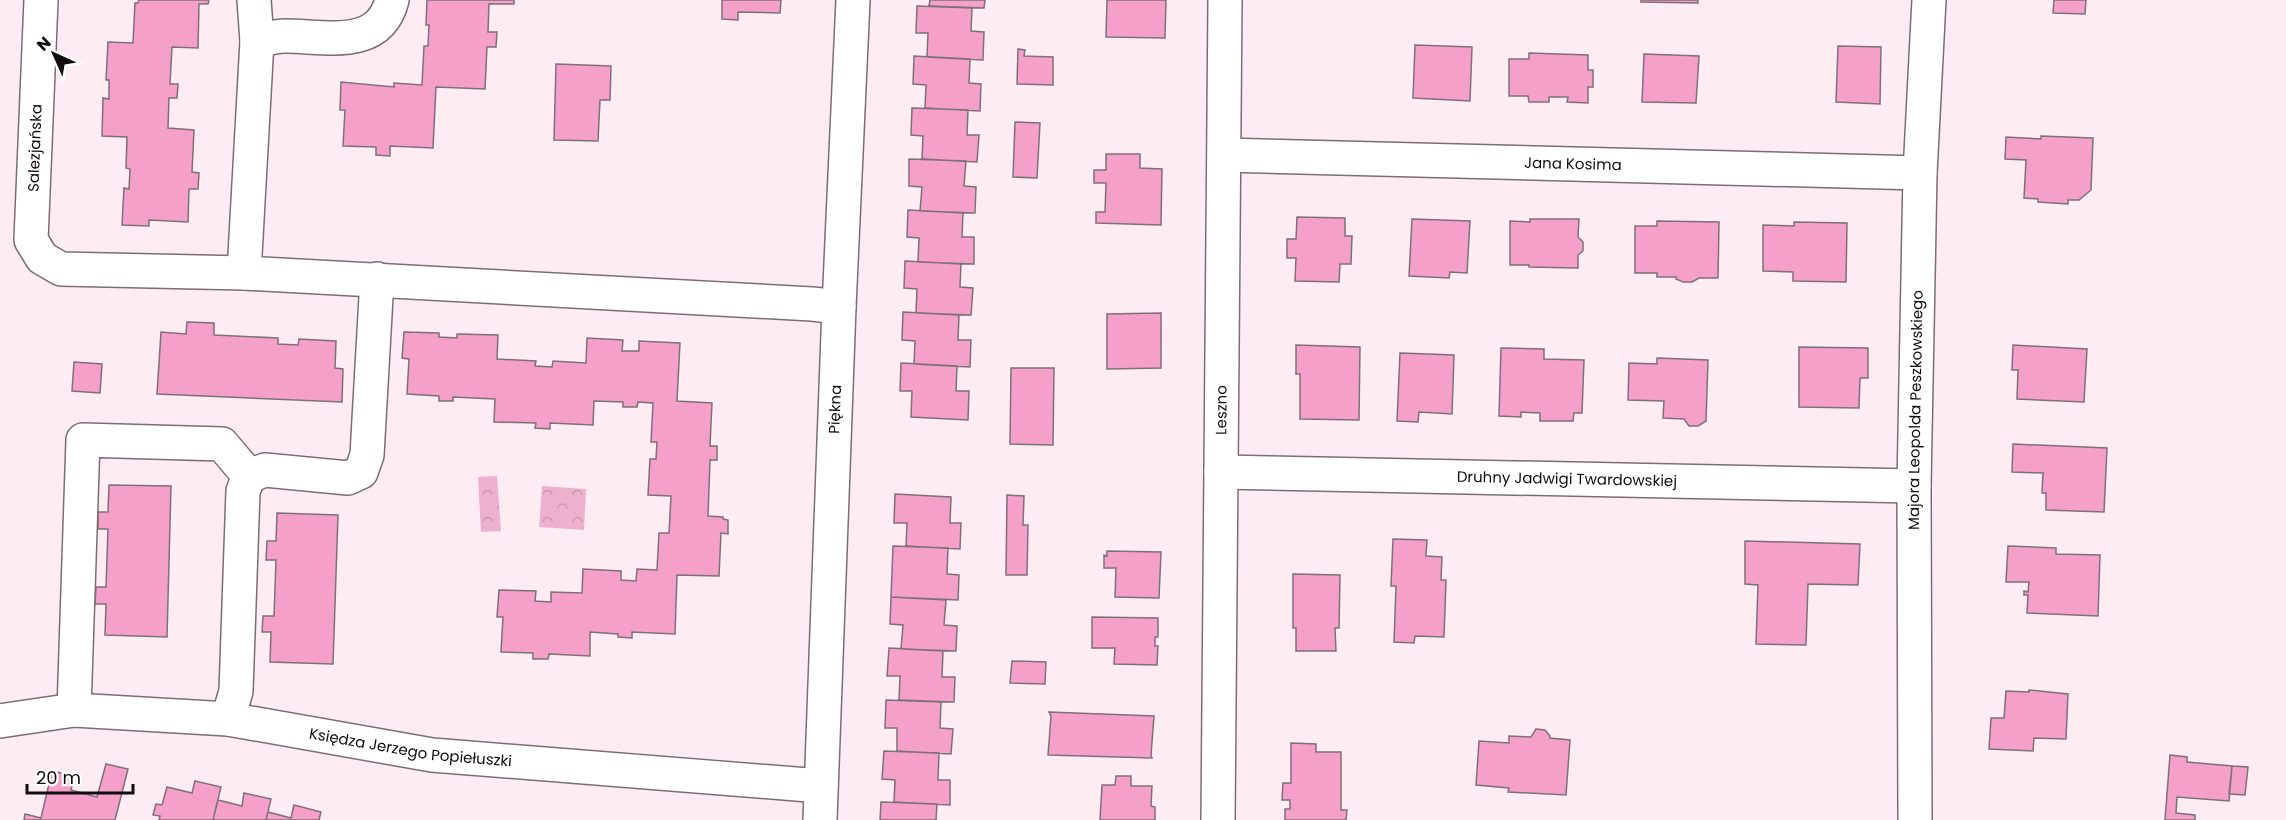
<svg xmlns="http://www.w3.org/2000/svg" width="2286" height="820" font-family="Poppins,sans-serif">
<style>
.park{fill:url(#park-crowns)}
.building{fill:#f5a0c9;stroke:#7f7077;stroke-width:1.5}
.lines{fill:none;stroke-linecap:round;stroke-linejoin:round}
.minor-casing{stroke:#7c6d74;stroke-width:36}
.minor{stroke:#fff;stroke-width:33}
.labels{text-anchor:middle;stroke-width:4.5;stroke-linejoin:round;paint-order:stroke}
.street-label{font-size:15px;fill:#110c0e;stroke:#fff}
</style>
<defs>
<pattern id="park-crowns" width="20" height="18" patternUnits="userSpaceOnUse" patternTransform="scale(1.5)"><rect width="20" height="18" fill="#eeb1cd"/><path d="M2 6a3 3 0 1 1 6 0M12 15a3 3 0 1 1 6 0" fill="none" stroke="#cb97af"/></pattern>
</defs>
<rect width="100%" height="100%" fill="#feecf4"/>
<path class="park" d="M497,476L501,531L481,532L478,477Z
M542,486L586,489L584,530L539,527Z"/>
<path class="building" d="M139,0H209L208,4H199L198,48L172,47L170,84H178L177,98H169L168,128L194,130L192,172L199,173L198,189H189L188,222L149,220V226L122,225L124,188L129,189L130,169L126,168L127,137L102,136L103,98L109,99V80H106L108,42L133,43L135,3H138Z
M427,0H514V4H489L488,32H497L496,47H487L485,89L436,87L433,148L390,146V156L376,155V147L343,146L345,110H340L341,82L394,87V83L422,85L424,46H428L429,25H426Z
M722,0H781L780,13L738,12V20L722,19Z
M930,0H985L984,8L929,6Z
M1107,0H1166L1165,38L1106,37Z
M1641,0H1698V3L1641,2Z
M2054,0H2086L2085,14L2053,13Z
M917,6L972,8L971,31L984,32L983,60L927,57L928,33H916Z
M1415,45L1472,47L1470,101L1413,98Z
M1838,46L1881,47L1880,104L1836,102Z
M1018,49L1025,50L1024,56L1053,57V85L1017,84Z
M1529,53L1588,55V70H1593V87H1588V103L1567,102L1568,97H1549V102H1529L1528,96H1509V59H1529Z
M1644,54L1699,56L1696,103L1642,102Z
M914,56L970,59L969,83L981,84L980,111L925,108L926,85L913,84Z
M556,64L611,66L610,100H600L598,141L554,140Z
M912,108L968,110L967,135H979L977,162L922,159L923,136L911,135Z
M1015,122L1040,123L1037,178L1013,177Z
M2041,136L2093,138L2091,190L2079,200H2068V204L2038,202V199L2024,198L2026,160L2005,159L2006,137L2041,139Z
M1106,154H1140V168L1162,169L1161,225L1096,223V212H1105L1106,183H1094V170H1106Z
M909,159L966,161L964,186L976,187L975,213L920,211L922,187L909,186Z
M908,210L963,213L962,237H974V264L918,262L919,238L907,237Z
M1297,217L1345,218V236H1352L1351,264H1340L1339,282L1295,281L1296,258H1287V239H1296Z
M1412,219L1470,221L1467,273L1450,272L1449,278L1409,276Z
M1530,219H1579L1578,237L1583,242V251L1578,255V268L1529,267V265H1510V221L1530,222Z
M1657,221L1719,222L1718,278H1699L1692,282H1683L1676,279V277H1657V273H1635V226H1657Z
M1794,222L1847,223L1846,282L1793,281V272L1763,271V225L1794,226Z
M905,261L961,264L960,287L973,288L971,315L916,313L917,289L904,288Z
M903,312L959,315L958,340H971L970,367L914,364L915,341L902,340Z
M1161,313V368L1107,369V314Z
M187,322L214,323V335L278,338V344L298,345L299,339L336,341L335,368L343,369L342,402L157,394L161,332L186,334Z
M404,332L439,333V337L457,338V334L498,335L497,359L536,361L535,366L552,367L553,361L586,363L587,338L623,340L622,351H639V341L680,343L677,401L712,403L710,446H717V460H710L708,516L723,517V519L728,520V534L721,533L719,576L677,575L675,634L632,632V638L618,637V634L590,632V656L549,654L548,659H533V653L501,652L503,617H497L499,590L536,591L535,601L551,602V592L582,593L583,569L621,571V580L636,581L637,569L657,570L659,533H669L671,496L648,495L650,459H656L657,442H651L653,403L638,402L637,407H623V402L594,401L593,425L550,423V429L535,428L536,423L494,422L495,399L453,397V401H439V396L407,394L409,359L402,358Z
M1296,345L1360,347L1359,420L1300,419V374H1296Z
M2013,345L2087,349L2084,402L2017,399L2018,370H2012Z
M1799,347L1868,348V378H1860L1859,408L1799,407Z
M1501,348L1544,349V359L1584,360L1582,413H1574L1573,421H1540V413L1521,412V417L1499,416Z
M1400,353L1454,355L1452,414L1419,412L1418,422L1397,421Z
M1657,358L1708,360L1706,421L1698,426H1689L1684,419L1663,418L1664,401L1628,400L1629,363L1657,364Z
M74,362L102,364L100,393L72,391Z
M901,363L957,366L956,391H969L968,420L911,417L912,391H900Z
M1011,368H1054L1053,445L1010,444Z
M2013,444L2107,448L2104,512L2046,510V493H2042L2043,473L2012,472Z
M109,485L171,486L167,637L105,635L106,604H95L96,587H106L108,529H98V512H108Z
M895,494L951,497L950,523H961L960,549L906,546L907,523H894Z
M1007,495L1024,496L1023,525H1028L1027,575H1006Z
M277,513L338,515L333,664L270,662L271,632H262L263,616H274L276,560H266L267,541H276Z
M1393,539L1427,540L1426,556L1442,557L1441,580H1446L1444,637L1415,636L1414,643L1394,642L1396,586H1391Z
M1745,541L1860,544L1858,585L1808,584L1806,645L1756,644L1758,585L1745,584Z
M893,546L948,548L947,574L959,575L958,600L891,597Z
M2008,546L2056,548V554L2100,555L2098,616L2027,613L2028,595H2024V591L2028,592L2029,582H2006Z
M1107,551L1161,552L1159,598L1115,597L1116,568H1104V555L1107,556Z
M1293,574L1340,575L1339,628H1335L1336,651H1296V628H1293Z
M891,597L946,600L944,625L957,626L956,651L901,649L903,625L890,624Z
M1092,617L1158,618V637H1155V646H1158L1157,665L1114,664L1115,648H1092Z
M889,648L943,651L942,677H955L954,702L899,700L900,676H887Z
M1012,661L1046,662L1045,684L1010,683Z
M2029,690L2068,694L2066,739L2034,738L2033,751L1989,749L1991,718H2004L2006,691L2029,692Z
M886,700L941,702L940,728L953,729L951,754L897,751V728H885Z
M1049,712L1154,716L1151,755L1152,758L1048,755L1051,716Z
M1536,729L1545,730L1550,736V738L1570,740L1566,795L1508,792L1509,788L1476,785L1479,741L1509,743V736L1531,737Z
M1291,743L1316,744V752H1341V810H1347L1346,820H1285V809H1290V800H1282L1283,783H1291Z
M884,751L939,753L938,780H950V805L894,802L895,780L882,779Z
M2170,755L2187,757V762L2232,766L2229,801L2177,797L2176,813L2195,815V820H2165Z
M106,764L128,769L115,820H24L25,814L41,818L52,771L74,776L71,790L97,797Z
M2232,766L2248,767L2245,795L2229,794Z
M1116,776H1131V786H1152L1151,806L1155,807V820H1100L1102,785H1115Z
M195,781L221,787L213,820H159L160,816L153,815L156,804L162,805L167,787L192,793Z
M244,793L271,799L266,820H213L218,800L242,806Z
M881,802L937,804L936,820H880Z
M294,805L321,812L319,820H266L268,812L291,818Z"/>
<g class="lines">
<g class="minor-casing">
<g id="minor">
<path d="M41,0L31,240L42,258L61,269L244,273L812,304L839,307"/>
<path d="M257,41C266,39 275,36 285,36C325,36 379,51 392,0"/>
<path id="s1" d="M1225,155L1920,173"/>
<path d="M244,273L257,41L254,0"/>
<path id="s2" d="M1221,472L1914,486"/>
<path d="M74,710L83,440L222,444L249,476"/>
<path d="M228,719L236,691L243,491L249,476L265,470L348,478L361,472L367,455L377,279"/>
<path id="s3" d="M0,721L74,710L228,719L432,755L821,786"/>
<path id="s4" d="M820,820L839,307L853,0"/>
<path id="s5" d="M1218,820L1225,0"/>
<path id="s6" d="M1915,820L1914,486L1920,173L1929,0"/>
</g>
</g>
<use href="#minor" class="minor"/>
</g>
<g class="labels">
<g class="street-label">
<text transform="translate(35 148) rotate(-88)" y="5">Salezjańska</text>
<text dy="5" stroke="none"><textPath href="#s1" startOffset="348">Jana Kosima</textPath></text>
<text dy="5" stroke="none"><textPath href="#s4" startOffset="411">Piękna</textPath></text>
<text dy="5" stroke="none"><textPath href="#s5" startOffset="410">Leszno</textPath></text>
<text dy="5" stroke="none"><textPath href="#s6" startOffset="410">Majora Leopolda Peszkowskiego</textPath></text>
<text dy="5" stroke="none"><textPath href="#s2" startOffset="346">Druhny Jadwigi Twardowskiej</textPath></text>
<text dy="5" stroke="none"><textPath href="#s3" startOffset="414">Księdza Jerzego Popiełuszki</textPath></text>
</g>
</g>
<g transform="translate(54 54) rotate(315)" stroke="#ffffff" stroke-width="4.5" paint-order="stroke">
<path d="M0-4.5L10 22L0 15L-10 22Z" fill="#110c0e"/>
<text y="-9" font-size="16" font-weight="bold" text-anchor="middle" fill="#110c0e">N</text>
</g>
<path d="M27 784v9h106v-9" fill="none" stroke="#110c0e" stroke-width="3"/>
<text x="36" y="784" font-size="18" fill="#110c0e" stroke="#ffffff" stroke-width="4.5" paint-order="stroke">20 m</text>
</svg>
